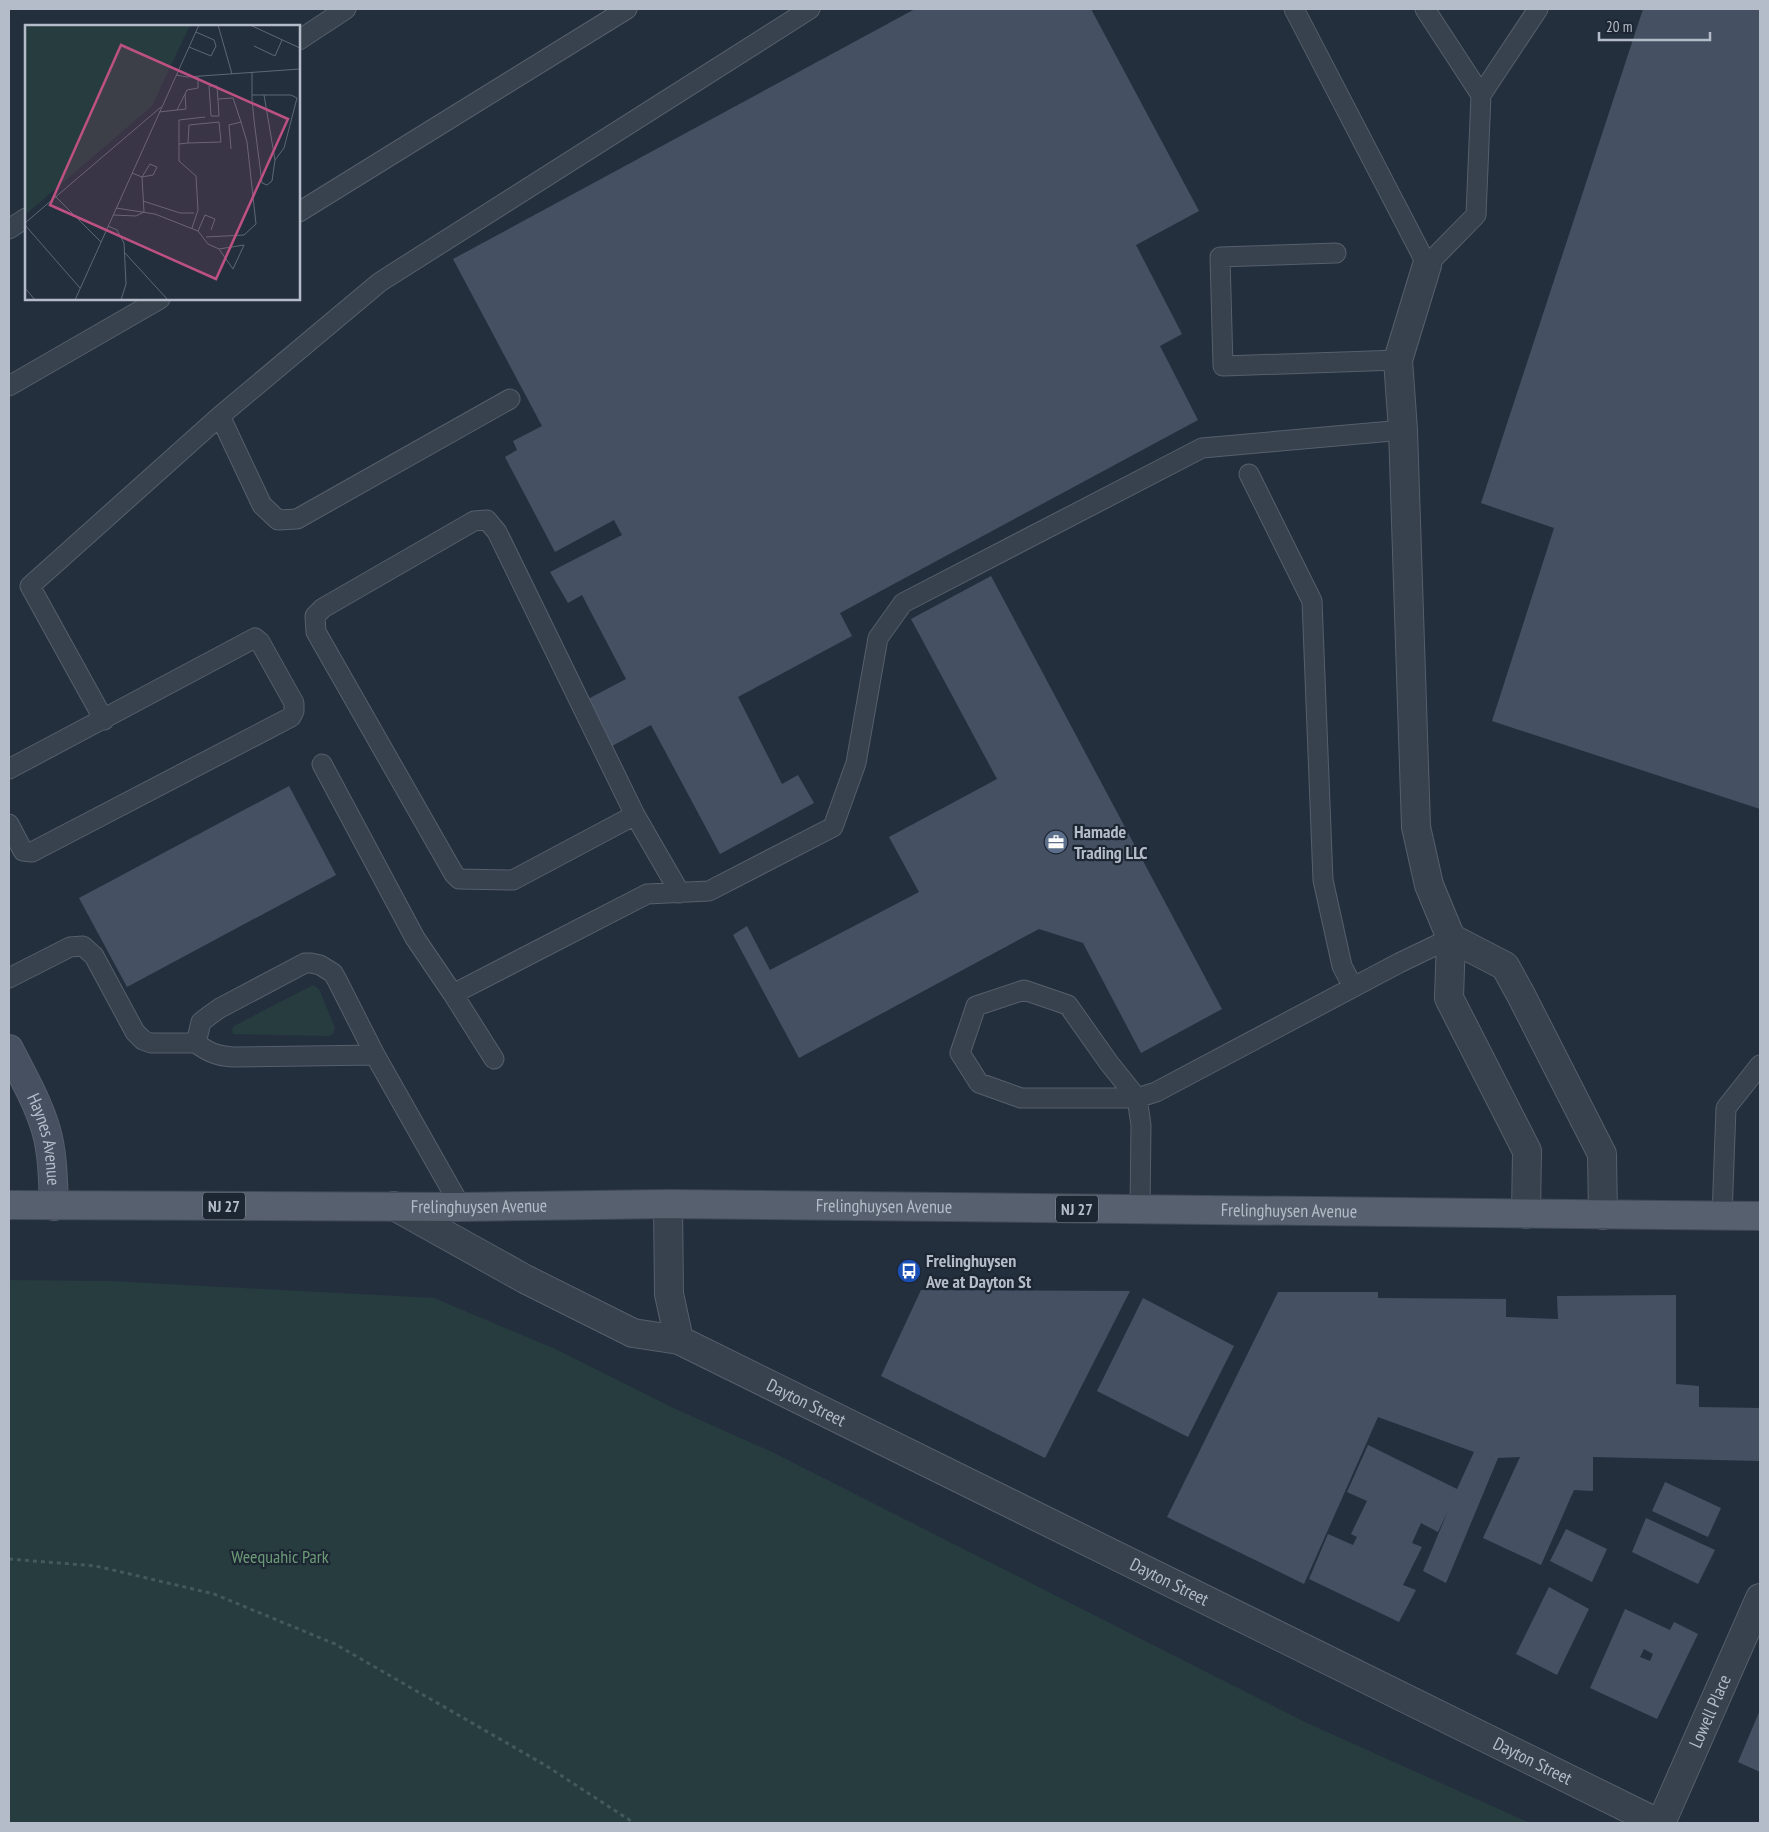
<svg xmlns="http://www.w3.org/2000/svg" width="1769" height="1832" font-family="'PT Sans Narrow',sans-serif">
<style>
.green{fill:#263c3f}
.building{fill:#455162;fill-rule:evenodd}
.lines{fill:none;stroke-linecap:round;stroke-linejoin:round}
.lane-casing{stroke:#565f6c;stroke-width:21}
.street-casing{stroke:#565f6c;stroke-width:30}
.secondary-casing{stroke:#565f6c;stroke-width:30}
.primary-casing{stroke:#414a57;stroke-width:30}
.path{stroke:#44595c;stroke-width:3;stroke-dasharray:4 4;stroke-linecap:butt}
.lane{stroke:#38414e;stroke-width:19}
.street{stroke:#38414e;stroke-width:28}
.secondary{stroke:#465061;stroke-width:28}
.primary{stroke:#56606e;stroke-width:28}
.labels{text-anchor:middle;stroke-width:4.5;stroke-linejoin:round;paint-order:stroke}
.shield{fill:#1d2633;stroke:#878f9c;stroke-width:1}
.shield-label{font-size:16px;font-weight:bold;fill:#b4bcc9}
.poi-label{font-size:18px;font-weight:bold;fill:#b4bcc9;stroke:#1d2633;text-anchor:start}
.street-label{font-size:18px;fill:#b4bcc9;stroke:#1d2633}
.park-label{font-size:18px;fill:#6b9a76;stroke:#1d2633}
.inset-road{fill:none;stroke:#5e6776;stroke-width:1}
.view{fill:#bd5182;fill-opacity:0.15;stroke:#bd5182;stroke-width:2.5}
.inset-edge{fill:none;stroke:#b4bcc9;stroke-width:2.5}
</style>
<rect width="100%" height="100%" fill="#242f3e"/>
<path class="green" d="M313,985L319,989L335,1028L333,1034L329,1036L233,1034L232,1029L234,1026Z
M9,1280L110,1281L434,1298L553,1348L671,1407L772,1452L1307,1723L1530,1823H9Z"/>
<path class="building" d="M915,9H1091L1199,211L1136,245L1182,334L1160,346L1198,420L840,613L852,636L738,697L782,784L798,775L814,803L720,854L651,725L612,746L588,699L626,679L582,595L568,603L550,572L622,535L614,520L555,552L505,457L517,450L513,441L542,426L453,259Z
M1643,9H1760V809L1492,721L1554,528L1481,503Z
M991,576L1222,1009L1141,1053L1083,943L1039,929L799,1058L733,935L747,926L770,970L919,892L889,837L997,779L911,619Z
M289,786L336,875L127,987L79,898Z
M921,1290L1130,1291L1045,1458L881,1376Z
M1278,1292H1378V1298L1506,1299V1317L1558,1319L1557,1296L1676,1295V1384L1699,1386V1407L1760,1408V1461L1593,1457V1491L1574,1490L1541,1565L1483,1538L1520,1457L1498,1458L1446,1583L1423,1571L1448,1511L1438,1532L1421,1523L1412,1543L1422,1547L1403,1585L1416,1590L1399,1622L1309,1579L1328,1534L1353,1545L1357,1537L1351,1534L1367,1501L1347,1492L1368,1445L1457,1489L1474,1452L1378,1417L1304,1584L1167,1517Z
M1143,1298L1234,1346L1188,1437L1097,1391Z
M1665,1482L1721,1508L1708,1537L1652,1511Z
M1646,1518L1715,1550L1698,1584L1632,1552Z
M1566,1529L1607,1549L1592,1582L1550,1561Z
M1549,1587L1589,1609L1557,1675L1516,1654Z
M1625,1609L1670,1630L1674,1622L1698,1634L1657,1719L1590,1688ZM1644,1649L1653,1654L1650,1661L1640,1657Z
M1760,1710V1772L1738,1762Z"/>
<g class="lines">
<g class="lane-casing">
<path id="lane" d="M1294,9L1427,265L1476,215L1481,95L1538,9
M1425,9L1481,95
M299,40L346,9
M299,212L627,9
M9,229L26,218
M1336,253L1220,257L1223,366L1398,360
M9,386L160,299
M510,399L297,519L278,520L262,505L220,416L380,282L810,9
M1249,474L1312,601L1323,880L1342,966L1353,987
M104,720L30,586L220,416
M322,764L415,938L453,994L647,894L709,891L833,827L856,763L878,638L903,603L1202,448L1403,430
M9,769L255,638L260,642L294,703V711L291,717L32,852L23,851L9,824
M635,815L497,532L487,520L474,521L323,608L315,616L316,632L454,874L459,879L513,880L635,815L680,893
M9,978L70,947L83,946L94,956L135,1032L143,1040L151,1043H196
M453,994L494,1059
M375,1055L232,1057C217,1056 208,1052 196,1043L201,1022L210,1015L220,1008L305,963H311L320,965L333,973L337,980L375,1055L461,1207
M1140,1210L1141,1125L1137,1098L1109,1063L1068,1005L1024,990L976,1006L960,1053L979,1083L1021,1098H1137L1156,1092L1399,963L1451,938
M1722,1216L1726,1108L1760,1065"/>
</g>
<g class="street-casing">
<g id="street">
<path d="M1427,265L1398,360L1403,430L1416,827L1429,885L1451,938L1449,998L1527,1151L1526,1214"/>
<path d="M1451,938L1505,966L1521,995L1602,1154L1603,1215"/>
<path d="M668,1204L669,1294L679,1340"/>
<path id="s1" d="M394,1206L525,1279L633,1333L679,1340L1658,1823"/>
<path id="s2" d="M1661,1823L1760,1598"/>
</g>
</g>
<g class="secondary-casing">
<g id="secondary">
<path id="s3" d="M9,1049C22,1075 38,1102 46,1130C53,1154 53,1181 54,1206"/>
</g>
</g>
<g class="primary-casing">
<g id="primary">
<path id="s4" d="M9,1205L461,1207L668,1204L1760,1216"/>
</g>
</g>
<path class="path" d="M9,1559L96,1566L214,1594L335,1644L545,1765L634,1823"/>
<use href="#lane" class="lane"/>
<use href="#street" class="street"/>
<use href="#secondary" class="secondary"/>
<use href="#primary" class="primary"/>
</g>
<defs>
<g id="office-disc" transform="scale(1.25)"><circle r="9.5" fill="#5c6f8a" stroke="#1d2633"/><path d="M-6-3h4V-5.5h4V-3h4V5H-6ZM-1-4.5V-3h2v-1.5ZM-6 0V1H6V0Z" fill="#fff"/></g>
<g id="bus-disc" transform="scale(1.25)"><circle r="9.5" fill="#1a4fb4" stroke="#1d2633"/><path d="M-5-6H5V4H4V6H2V4H-2V6H-4V4H-5ZM-3.5-4V0h7V-4ZM-3.5 1.2v1.5H-2V1.2ZM2 1.2v1.5H3.5V1.2Z" fill="#fff"/></g>
</defs>
<g fill-rule="evenodd">
<use href="#office-disc" x="1056" y="842"/>
<use href="#bus-disc" x="909" y="1271"/>
</g>
<g class="labels">
<g class="shield">
<rect x="203" y="1192.5" width="42" height="27" rx="4"/>
<rect x="1056" y="1195.5" width="42" height="27" rx="4"/>
</g>
<g class="shield-label">
<text x="224" y="1212">NJ 27</text>
<text x="1077" y="1215">NJ 27</text>
</g>
<g class="poi-label">
<text x="1074" y="838">Hamade<tspan x="1074" dy="21">Trading LLC</tspan></text>
<text x="926" y="1267">Frelinghuysen<tspan x="926" dy="21">Ave at Dayton St</tspan></text>
</g>
<g class="street-label">
<text dy="6" stroke="none"><textPath href="#s3" startOffset="98">Haynes Avenue</textPath></text>
<text dy="6" stroke="none"><textPath href="#s4" startOffset="470">Frelinghuysen Avenue</textPath></text>
<text dy="6" stroke="none"><textPath href="#s4" startOffset="875">Frelinghuysen Avenue</textPath></text>
<text dy="6" stroke="none"><textPath href="#s4" startOffset="1280">Frelinghuysen Avenue</textPath></text>
<text dy="6" stroke="none"><textPath href="#s1" startOffset="459">Dayton Street</textPath></text>
<text dy="6" stroke="none"><textPath href="#s1" startOffset="864">Dayton Street</textPath></text>
<text dy="6" stroke="none"><textPath href="#s2" startOffset="122">Lowell Place</textPath></text>
<text dy="6" stroke="none"><textPath href="#s1" startOffset="1269">Dayton Street</textPath></text>
</g>
<g class="park-label">
<text x="280" y="1563">Weequahic Park</text>
</g>
</g>
<g transform="translate(25 25)">
<rect width="275" height="275" fill="#242f3e"/>
<path d="M0,0H165L127,81L0,190Z" fill="#263c3f"/>
<path class="inset-road" d="M193,0L207,49M225,0L275,23M229,21L250,31L257,15M164,22L186,31L191,21L189,15L171,7M151,50L162,52L275,44M184,61H192L194,91H186ZM160,69L162,65L173,63V52M227,70H266L272,73L259,123L250,135L247,156L242,160L237,158L229,95L227,74V47M239,70L250,135M193,74L208,73L216,97M134,87L161,84L160,69L152,85M154,119L163,118L164,100L194,97L196,117L163,118M107,148L117,152L128,150L132,142L125,139L117,152L119,187M30,171L76,217M118,176L155,188H169M91,183L130,189L173,206L183,219L194,224L219,220L208,244L194,224M88,190L111,191L119,187M0,198L136,82M0,200L55,263M83,201L92,205L99,218L101,259L96,275M167,203L173,185L171,151L154,136V95L180,92M173,206L180,190L190,194L186,205M181,212L219,210L231,199L222,117L216,97L204,100L206,124M100,228L143,275M0,263L10,275M50,275L174,0"/>
<path class="view" d="M96,20L263,94L191,254L25,180Z"/>
<rect width="275" height="275" class="inset-edge"/>
</g>
<rect width="1769" height="1832" fill="none" stroke="#b4bcc9" stroke-width="20"/>
<path d="M1599 32v8h111v-8" fill="none" stroke="#b4bcc9" stroke-width="2.5"/>
<text x="1606" y="32" font-size="15" fill="#b4bcc9" stroke="#1d2633" stroke-width="4" paint-order="stroke">20 m</text>
</svg>
